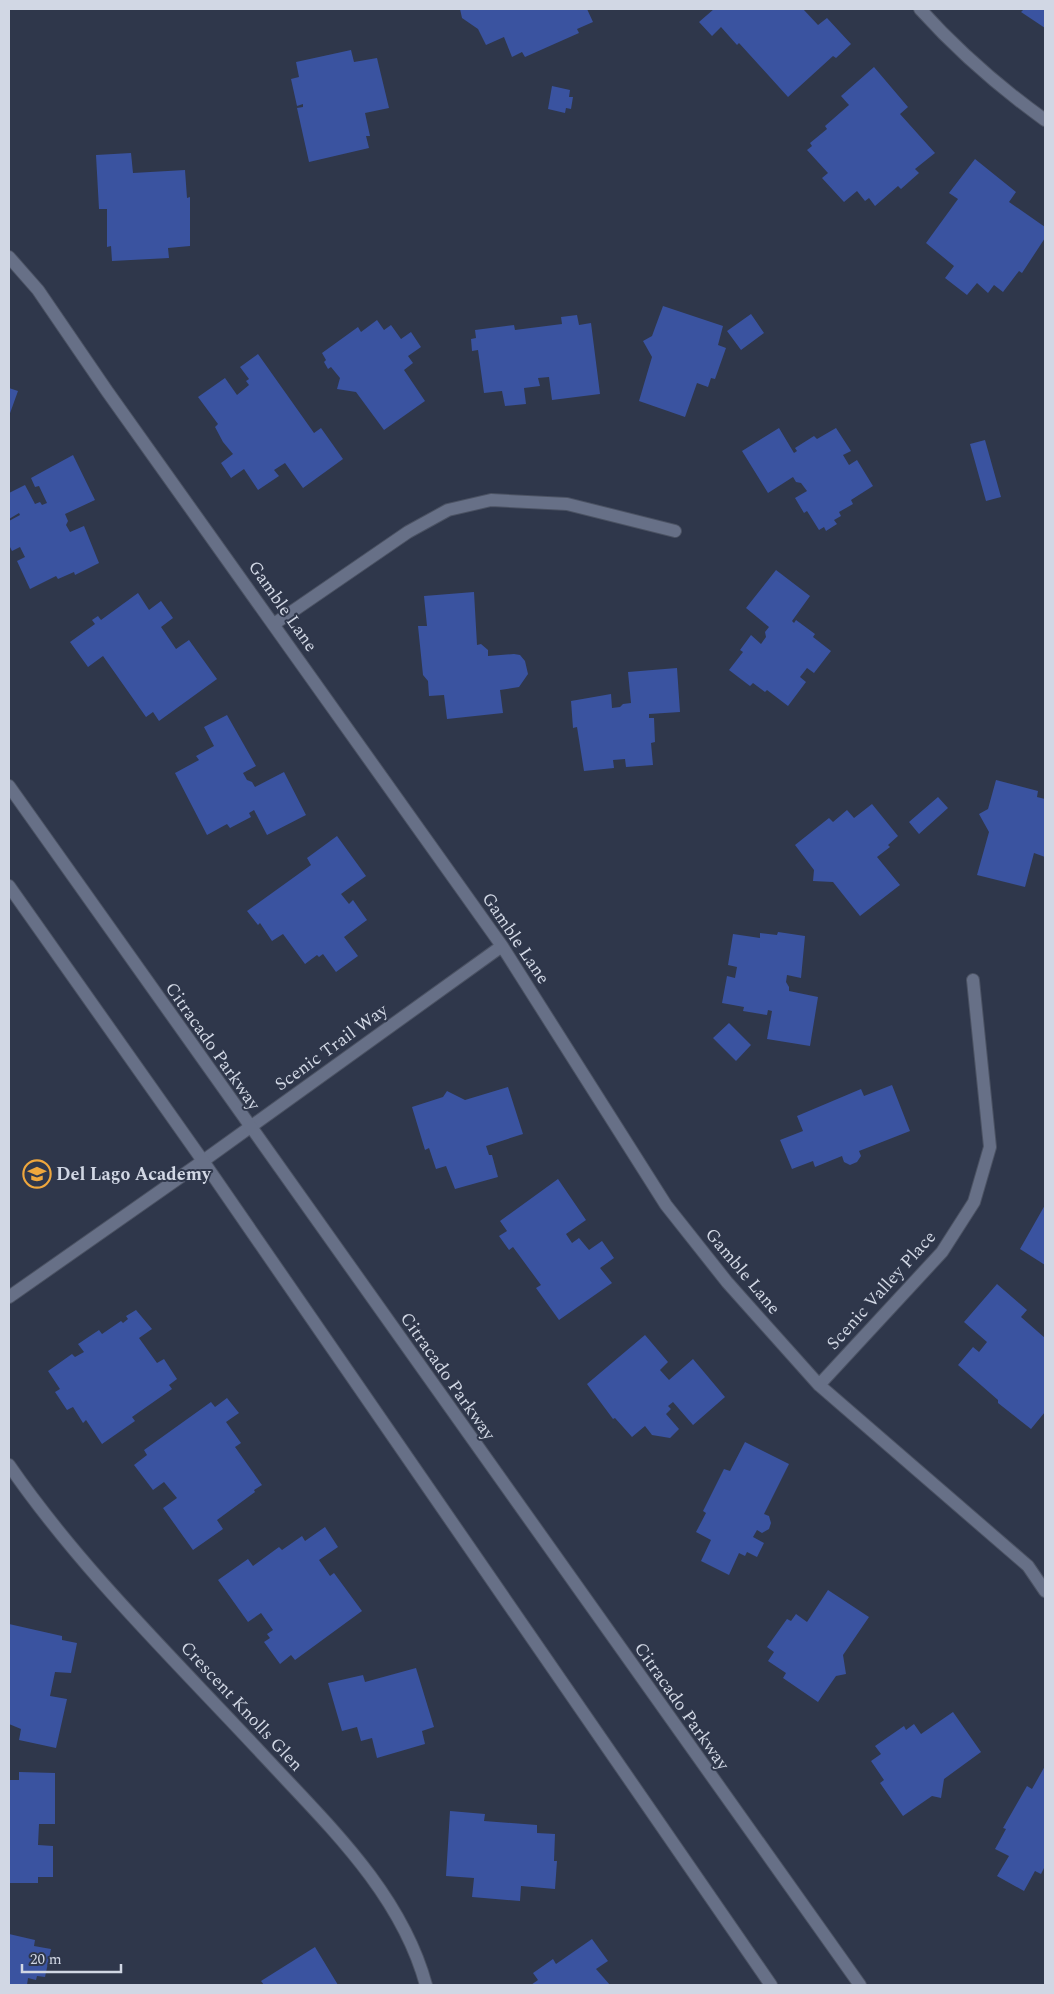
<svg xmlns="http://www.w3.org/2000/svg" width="1054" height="1994" font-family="Spectral,serif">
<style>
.building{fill:#3a53a0}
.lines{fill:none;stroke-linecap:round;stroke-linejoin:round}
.minor-casing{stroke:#4b5263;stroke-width:14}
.tertiary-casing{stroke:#4b5263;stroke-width:14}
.minor{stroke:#677087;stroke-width:12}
.tertiary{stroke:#677087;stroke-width:12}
.labels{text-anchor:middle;stroke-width:4;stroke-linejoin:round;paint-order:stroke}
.street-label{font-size:18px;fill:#d1d7e4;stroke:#2f374b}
.poi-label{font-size:18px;font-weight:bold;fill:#d1d7e4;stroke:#2f374b;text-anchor:start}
</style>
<rect width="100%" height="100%" fill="#2f374b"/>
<path class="building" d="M460,9H587L593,22L577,29L579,33L525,57L522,52L512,57L504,37L486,45L478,29L462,18Z
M714,9H803L818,25L827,18L851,44L836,58L833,56L788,97L739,43L737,45L721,27L712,36L699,22Z
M1024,9H1045V28L1021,12Z
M351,50L354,62L377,58L389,108L365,113L370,136H366L369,148L309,162L297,108L303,107V104L297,106L291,79L299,77L296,62Z
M874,67L908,107L900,114L935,153L915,169L919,173L901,189L898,186L875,206L869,198L865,201L857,191L844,202L822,178L828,173L807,150L812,146L810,143L827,129L825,126L849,105L841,96Z
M552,86L570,90L569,97H573L571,109L566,108L565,113L548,109Z
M131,153L133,173L185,170L187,198L190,197V246L168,248L169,258L112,261L111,246L107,247V209H99L96,155Z
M975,159L1016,192L1009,202L1045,227V238L1022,273L1019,271L1003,292L994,285L988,293L977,283L967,295L945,278L954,266L926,243L958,199L949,193Z
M663,306L723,326L718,345L726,348L715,379L711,378L708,387L697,383L685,417L639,401L652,357L643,341L652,336Z
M751,314L764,333L741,350L727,331Z
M577,315L579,325L591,323L600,394L552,400L549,377L538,378L540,386L524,388L526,404L505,406L502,391L484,393L478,350L472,351L471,339L476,338L475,330L514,325L515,330L562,324L561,317Z
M377,320L384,330L391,325L401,339L411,332L421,347L408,356L413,363L404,370L425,401L384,430L356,392L337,389L340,378L331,367L328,369L324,362L326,360L322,353L358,327L361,332Z
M258,354L314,433L321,428L343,459L303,488L285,463L274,470L279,476L258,490L244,469L231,478L221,463L233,454L223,442L215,427L218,424L198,397L225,378L237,395L249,385L246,381L249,379L240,367Z
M9,388L18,391L9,416Z
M779,428L794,453L797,451L795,448L814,436L817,439L836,428L851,451L843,455L849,465L857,460L873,486L851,500L853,504L839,512L841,516L834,520L837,524L826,531L824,527L819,530L807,511L804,513L795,498L807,491L801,483L796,482L793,477L768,493L742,451Z
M985,440L1001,497L986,501L970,444Z
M73,455L95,500L65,514L68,521L66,525L70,532L84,526L99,563L75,575L74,572L58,579L56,576L30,589L17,561L25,557L20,547L12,551L9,545V521L20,515L19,513L9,519V493L25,485L35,504L40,502L42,505L47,503L39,486L35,487L31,478Z
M776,570L810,596L792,621L794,623L796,620L815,634L813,637L831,651L814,673L807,668L800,677L806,682L788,706L767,690L765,692L753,683L750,686L729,670L743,652L740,650L751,635L761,644L766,637L765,632L769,627L746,608Z
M474,592L477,645L481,644L488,650V656L514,654L520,655L525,661L528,674L519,687L500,690L503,713L447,719L444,695L429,696L428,681L423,675L418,626H427L424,596Z
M138,593L149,610L161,601L173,618L161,627L176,649L189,640L217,679L159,721L153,712L146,717L103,656L88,667L70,642L95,624L92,620L98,616L101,620Z
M677,668L680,712L649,714V718H654L655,742L651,743L653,765L626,767L625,759L613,760L614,768L584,771L577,727L573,728L571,701L611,694L612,708L620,707L623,704L631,703L628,672Z
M227,715L256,766L243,773L247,780L252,782L255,787L284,772L306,815L267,835L254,810L249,813L251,817L230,828L227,824L207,835L175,773L199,760L196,756L214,746L204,727Z
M996,780L1038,791L1037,797L1045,799V857L1034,853L1025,887L977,875L989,832L979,814L988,809Z
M938,797L948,808L919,834L909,822Z
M872,804L898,836L888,845L890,847L877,857L900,885L860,916L833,882L813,881L814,870L795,845L829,818L833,822L847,810L854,818Z
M337,836L366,876L341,894L349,904L353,900L367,920L344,937L358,956L336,972L323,954L319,957L317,955L305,964L283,934L272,941L260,923L258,925L247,911L311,865L307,858Z
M778,932L805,936L801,978L787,975L786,982L789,987V991L818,997L810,1046L767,1039L772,1011L768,1010L767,1015L743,1011L744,1007L722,1003L727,976L735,978L737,967L728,965L733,934L760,938V933L777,935Z
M729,1023L751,1045L736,1061L713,1038Z
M892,1085L910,1131L859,1151L861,1156L857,1162L850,1165L844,1162L842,1156L815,1167L813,1161L792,1169L780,1140L803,1131L797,1116L861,1089L864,1096Z
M508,1087L523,1134L486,1146L489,1155H492L498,1177L455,1189L446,1166L436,1169L429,1148L425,1150L412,1107L443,1097L447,1091L465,1100Z
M558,1179L586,1220L566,1234L572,1243L579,1238L589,1250L602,1241L614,1258L600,1268L612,1283L559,1320L536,1288L541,1285L513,1247L509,1250L499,1236L507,1231L500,1221Z
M1045,1205V1265L1020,1249Z
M997,1284L1027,1310L1021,1317L1045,1338V1412L1031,1429L998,1403V1400L958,1365L973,1347L979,1352L987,1342L964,1322Z
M136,1310L152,1329L139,1338L157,1363L164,1359L177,1379L169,1385L172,1389L132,1417L135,1421L102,1444L86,1420L83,1423L73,1407L67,1410L55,1392L60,1389L48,1371L72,1354L75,1357L84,1352L78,1344L99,1330L102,1334L121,1321L123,1323L128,1319L126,1316Z
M645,1335L668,1362L660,1370L669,1380L693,1359L725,1397L693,1425L673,1402L668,1406L671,1409L666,1414L679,1429L670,1438L652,1435L645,1426L632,1437L615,1418L613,1419L587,1384Z
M227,1398L239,1413L226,1422L241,1443L235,1447L262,1485L254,1490L255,1492L217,1520L223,1529L193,1550L163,1508L177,1498L164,1482L153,1490L134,1465L147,1455L144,1450L211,1402L215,1407Z
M745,1442L789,1464L764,1514L769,1516L771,1523L769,1529L762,1533L757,1530L753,1537L764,1543L757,1557L747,1552L745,1556L739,1553L729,1575L701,1561L711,1540L696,1532L706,1513L703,1511L724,1469L730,1471Z
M325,1527L338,1547L319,1560L330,1576L334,1573L362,1611L295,1660L291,1655L280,1664L264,1642L270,1638L267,1634L273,1630L261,1613L248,1622L218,1580L248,1559L253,1566L279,1547L282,1550L302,1536L305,1541Z
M828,1590L869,1617L843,1655L846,1674L836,1676L818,1702L783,1678L786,1673L768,1661L774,1652L767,1647L787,1619L791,1621L796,1614L807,1622Z
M9,1624L62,1636V1640L77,1643L71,1673L55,1672L50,1696L67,1699L56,1748L19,1740L21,1729L9,1724Z
M416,1668L434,1727L422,1731L425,1744L377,1758L372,1738L361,1741L357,1727L342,1731L328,1683L363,1675L365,1682Z
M953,1712L981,1752L944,1779L941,1798L932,1796L903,1816L880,1783L884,1780L871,1761L881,1754L875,1746L904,1726L906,1730L914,1724L921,1734Z
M1045,1766V1866L1041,1874L1035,1871L1024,1891L997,1876L1009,1856L995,1849L1006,1829L1003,1828L1027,1786L1032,1789Z
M19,1772L55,1773V1824H39L38,1845L53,1846V1877H38V1883H9V1780H19Z
M450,1811L485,1814L484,1821L537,1825V1833L555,1834L554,1861H557L555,1889L521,1886L520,1901L472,1897L474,1878L446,1876Z
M9,1934L35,1940L34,1946L51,1949L45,1977L37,1976L36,1980L28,1978L27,1985H9Z
M592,1939L608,1961L596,1969L610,1985H531L538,1980L533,1973L553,1959L556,1964Z
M315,1947L338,1985H264L261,1981Z"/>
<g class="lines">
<g class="minor-casing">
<path id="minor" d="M920,9C958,51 999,87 1045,120
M9,257L38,290L107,391L502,946L666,1205L727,1282L819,1385L1028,1566L1045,1591
M274,624L408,532L448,510L491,500L567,504L675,531
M9,1297L203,1161L502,946
M819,1385L942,1252L974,1202L990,1147L973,980
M9,1465C82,1571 178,1663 265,1757C328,1825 401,1893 426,1985"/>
</g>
<g class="tertiary-casing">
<path id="tertiary" d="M9,786L860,1985
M9,886L203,1161L771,1985"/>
</g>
<use href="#minor" class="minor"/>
<use href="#tertiary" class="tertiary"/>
</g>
<defs>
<g id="school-ring" transform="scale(1.4375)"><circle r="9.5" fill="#2f374b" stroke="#efa73d" stroke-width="1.5"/><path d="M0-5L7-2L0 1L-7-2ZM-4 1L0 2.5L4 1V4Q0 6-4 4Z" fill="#efa73d"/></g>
</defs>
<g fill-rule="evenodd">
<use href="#school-ring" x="37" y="1174"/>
</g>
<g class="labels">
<g class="street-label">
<text transform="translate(283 606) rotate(55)" y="6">Gamble Lane</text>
<text transform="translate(516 938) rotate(56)" y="6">Gamble Lane</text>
<text transform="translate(213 1046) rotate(55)" y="6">Citracado Parkway</text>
<text transform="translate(331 1047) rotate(-36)" y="6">Scenic Trail Way</text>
<text transform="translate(743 1271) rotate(50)" y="6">Gamble Lane</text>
<text transform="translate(881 1290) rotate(-48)" y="6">Scenic Valley Place</text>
<text transform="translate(448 1376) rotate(55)" y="6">Citracado Parkway</text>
<text transform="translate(242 1706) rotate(47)" y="6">Crescent Knolls Glen</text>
<text transform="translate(682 1706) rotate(55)" y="6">Citracado Parkway</text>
</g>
<g class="poi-label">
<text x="56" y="1180">Del Lago Academy</text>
</g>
</g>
<rect width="1054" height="1994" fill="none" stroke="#d1d7e4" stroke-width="20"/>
<path d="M22 1964v8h99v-8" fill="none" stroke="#d1d7e4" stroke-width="2.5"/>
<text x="30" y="1964" font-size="15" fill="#d1d7e4" stroke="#2f374b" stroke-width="4" paint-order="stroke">20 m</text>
</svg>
